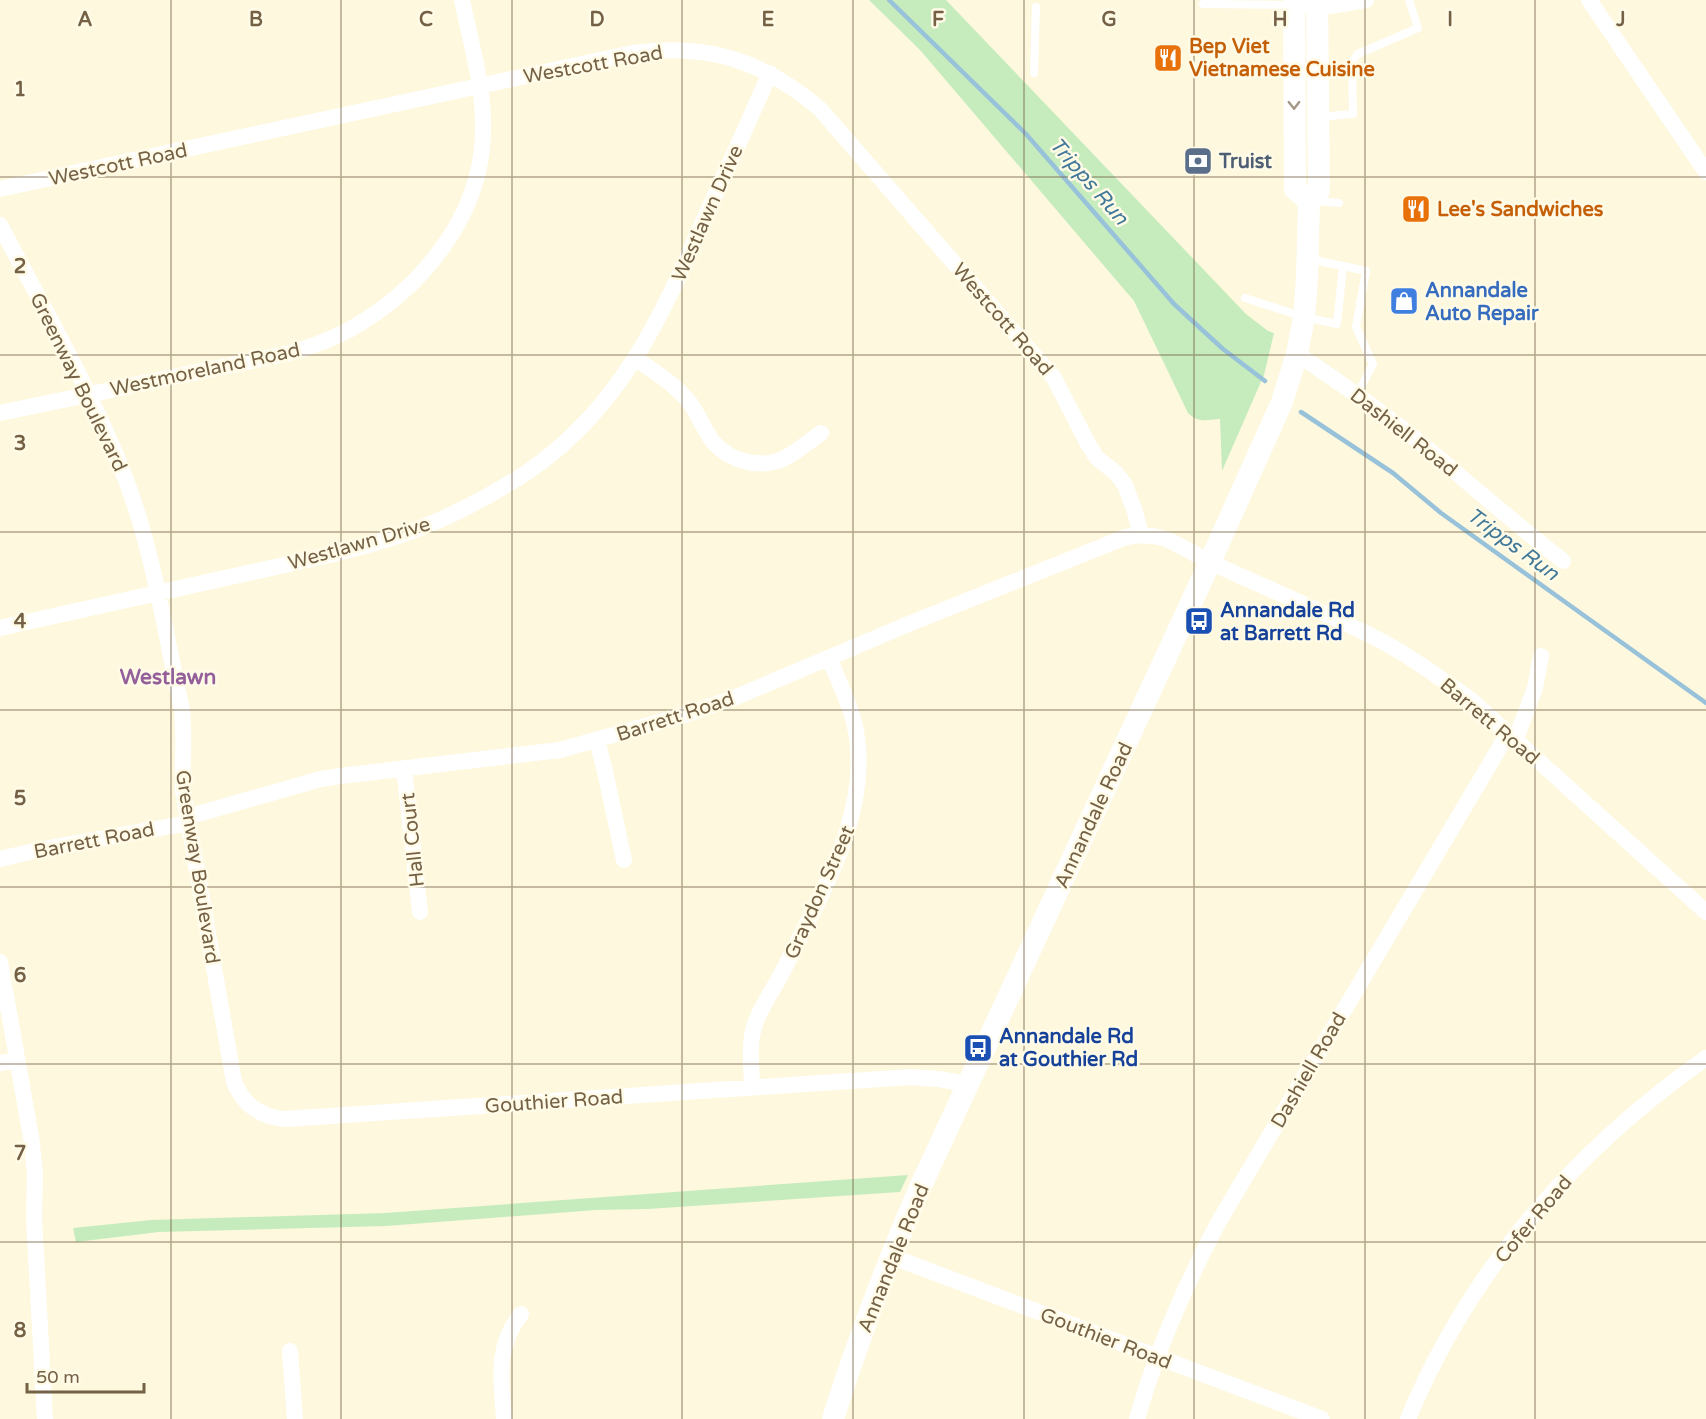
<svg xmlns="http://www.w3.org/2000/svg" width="1706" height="1419" font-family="'Varela Round',sans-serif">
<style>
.green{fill:#c6ecbd}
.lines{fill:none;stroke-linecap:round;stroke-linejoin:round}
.stream{stroke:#98c2da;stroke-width:4.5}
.lane{stroke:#fff;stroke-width:8}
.street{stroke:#fff;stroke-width:16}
.secondary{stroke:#fff;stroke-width:22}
.oneway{stroke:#a59886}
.grid{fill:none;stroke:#756145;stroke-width:1.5;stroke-opacity:0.55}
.labels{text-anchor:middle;stroke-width:5;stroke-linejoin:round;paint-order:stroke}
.food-label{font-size:20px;font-weight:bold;fill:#c56008;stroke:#fffbe7;text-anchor:start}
.street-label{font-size:20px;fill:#756145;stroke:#fffbe7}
.service-label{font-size:20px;font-weight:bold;fill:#4e5e75;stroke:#fffbe7;text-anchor:start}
.shop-label{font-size:20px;font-weight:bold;fill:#366cbe;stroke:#fffbe7;text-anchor:start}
.transit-label{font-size:20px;font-weight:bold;fill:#164399;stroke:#fffbe7;text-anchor:start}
.water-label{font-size:21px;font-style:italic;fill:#427999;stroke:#fffbe7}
.neighbourhood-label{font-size:21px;font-weight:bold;fill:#93609a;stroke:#fffbe7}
.grid-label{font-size:20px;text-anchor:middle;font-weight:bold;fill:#756145;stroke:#fffbe7;stroke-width:5;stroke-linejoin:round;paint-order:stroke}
</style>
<rect width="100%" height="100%" fill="#fef8df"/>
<path class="green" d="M869,0H946L1246,314L1268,331L1274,333L1264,375L1222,471L1220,419C1206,420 1198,423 1188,413L1134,301L920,50Z
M908,1175L900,1192L648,1209L596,1210L386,1226L159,1232L76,1242L73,1228L151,1220L385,1213Z"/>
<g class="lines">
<path class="stream" d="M889,0L1026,134L1174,304L1223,349L1265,381
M1301,412L1393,473L1441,513L1706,703"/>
<path class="lane" d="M1203,4L1292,5
M1034,73L1036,7
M1318,117L1353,114L1352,61L1358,54L1418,28L1409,0
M1313,201L1339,203
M1308,259L1343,266
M1245,298L1304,317L1337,324L1343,266L1366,271L1356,327L1373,364L1357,395"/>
<path class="street" d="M1589,0L1706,172
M1307,5L1330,6L1366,0
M0,189L633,53C708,43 762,60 820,109L1054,378L1088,444L1097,458L1116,473L1125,485L1135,512L1141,535
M0,225C43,307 90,388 124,475C153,548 165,633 182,710C185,737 182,763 183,791L234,1082C244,1105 260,1117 285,1119L910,1077L939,1079L968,1084
M1297,354C1344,385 1391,418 1435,455C1477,490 1519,527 1563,561
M636,359C655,372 675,384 690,403C699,415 704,431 714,443C730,461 760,469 783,459C796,453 809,441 821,433
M0,413L290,353C310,347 330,340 349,330C420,290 480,219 483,135C485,90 471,44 462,0
M0,628L325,556C357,548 389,540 420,528C455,515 498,491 529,471C620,408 660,320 703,222C726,172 748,123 770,73
M597,741L604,767L624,860
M1515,741L1535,688L1541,656
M404,768L420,912
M187,817L321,779L340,776L560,750L688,714L736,697L911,623L1126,537C1167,530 1178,547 1212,563C1270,590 1330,614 1387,644C1416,660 1444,681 1471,700L1706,912
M0,859L43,849L188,823
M0,962L31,1137L35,1173L34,1218L45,1419
M0,1063L17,1060
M752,1087C752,1067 748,1044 755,1024C762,1004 776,986 785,967C821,893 875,808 854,722C848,700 838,679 829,658
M890,1256L1322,1419
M290,1351L295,1419
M504,1419C501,1379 495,1347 521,1314
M1137,1419C1156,1351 1185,1286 1218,1223L1507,735
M1408,1419C1469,1271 1576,1149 1706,1058"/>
<path class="secondary" d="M1294,0L1295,189L1309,201
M833,1419C857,1342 886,1267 918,1192L1210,562L1282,402L1297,354L1304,317L1307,278L1309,201L1319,190L1317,0"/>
</g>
<defs><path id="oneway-chevron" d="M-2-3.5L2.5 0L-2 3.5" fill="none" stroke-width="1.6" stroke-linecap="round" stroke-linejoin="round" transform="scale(1.5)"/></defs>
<use class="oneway" href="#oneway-chevron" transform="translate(1294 105) rotate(89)"/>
<path class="grid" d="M171,0V1419M341,0V1419M512,0V1419M682,0V1419M853,0V1419M1024,0V1419M1194,0V1419M1365,0V1419M1535,0V1419M0,177H1706M0,355H1706M0,532H1706M0,710H1706M0,887H1706M0,1064H1706M0,1242H1706"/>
<defs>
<g id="restaurant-square" transform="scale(1.5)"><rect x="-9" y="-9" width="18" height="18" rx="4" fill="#e8710a" stroke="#fffbe7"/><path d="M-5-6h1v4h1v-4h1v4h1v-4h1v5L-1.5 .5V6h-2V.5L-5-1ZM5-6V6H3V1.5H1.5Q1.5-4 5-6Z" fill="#fff"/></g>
<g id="bank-square" transform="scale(1.5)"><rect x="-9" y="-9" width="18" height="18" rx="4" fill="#5c6f8a" stroke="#fffbe7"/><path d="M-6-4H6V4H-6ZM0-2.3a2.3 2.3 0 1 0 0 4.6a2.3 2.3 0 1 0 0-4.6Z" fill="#fff"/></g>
<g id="shop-square" transform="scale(1.5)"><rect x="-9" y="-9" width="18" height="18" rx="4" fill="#3f7fe0" stroke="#fffbe7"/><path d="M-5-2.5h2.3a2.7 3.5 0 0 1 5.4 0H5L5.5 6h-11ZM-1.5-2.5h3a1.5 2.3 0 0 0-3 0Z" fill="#fff"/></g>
<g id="bus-square" transform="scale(1.5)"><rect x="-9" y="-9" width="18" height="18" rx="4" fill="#1a4fb4" stroke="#fffbe7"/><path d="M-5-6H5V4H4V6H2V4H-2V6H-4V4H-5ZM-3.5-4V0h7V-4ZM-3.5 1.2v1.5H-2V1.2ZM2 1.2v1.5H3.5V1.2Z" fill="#fff"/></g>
</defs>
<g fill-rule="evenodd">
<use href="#restaurant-square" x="1168" y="58"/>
<use href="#bank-square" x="1198" y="161"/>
<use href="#restaurant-square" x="1416" y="209"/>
<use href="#shop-square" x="1404" y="301"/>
<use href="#bus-square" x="1199" y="621"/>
<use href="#bus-square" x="978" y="1048"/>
</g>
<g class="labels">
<g class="food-label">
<text x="1189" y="53">Bep Viet<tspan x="1189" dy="23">Vietnamese Cuisine</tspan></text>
<text x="1437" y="216">Lee's Sandwiches</text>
</g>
<g class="street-label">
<text transform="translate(593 64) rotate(-10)" y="7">Westcott Road</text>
<text transform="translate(118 164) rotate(-12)" y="7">Westcott Road</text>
<text transform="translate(707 213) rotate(-66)" y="7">Westlawn Drive</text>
<text transform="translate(1003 319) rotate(49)" y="7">Westcott Road</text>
<text transform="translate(205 369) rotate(-12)" y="7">Westmoreland Road</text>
<text transform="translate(79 382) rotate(64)" y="7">Greenway Boulevard</text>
<text transform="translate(1404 432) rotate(38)" y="7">Dashiell Road</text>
<text transform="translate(359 543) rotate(-16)" y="7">Westlawn Drive</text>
<text transform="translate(675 716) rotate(-18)" y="7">Barrett Road</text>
<text transform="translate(1490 721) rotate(40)" y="7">Barrett Road</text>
<text transform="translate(1093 815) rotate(-65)" y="7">Annandale Road</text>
<text transform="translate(94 840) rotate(-11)" y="7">Barrett Road</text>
<text transform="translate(412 840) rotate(-96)" y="7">Hall Court</text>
<text transform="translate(198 867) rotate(81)" y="7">Greenway Boulevard</text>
<text transform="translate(819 892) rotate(-66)" y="7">Graydon Street</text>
<text transform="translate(1308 1070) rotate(-60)" y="7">Dashiell Road</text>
<text transform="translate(554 1101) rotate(-4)" y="7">Gouthier Road</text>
<text transform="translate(1533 1219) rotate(-50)" y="7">Cofer Road</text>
<text transform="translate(893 1258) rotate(-68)" y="7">Annandale Road</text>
<text transform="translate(1106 1338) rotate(21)" y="7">Gouthier Road</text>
</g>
<g class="service-label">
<text x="1219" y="168">Truist</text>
</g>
<g class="shop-label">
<text x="1425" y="297">Annandale<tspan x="1425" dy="23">Auto Repair</tspan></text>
</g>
<g class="transit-label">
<text x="1220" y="617">Annandale Rd<tspan x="1220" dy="23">at Barrett Rd</tspan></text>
<text x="999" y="1043">Annandale Rd<tspan x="999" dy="23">at Gouthier Rd</tspan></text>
</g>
<g class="water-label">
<text transform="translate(1089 181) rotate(49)" y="7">Tripps Run</text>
<text transform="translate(1513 544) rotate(36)" y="7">Tripps Run</text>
</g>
<g class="neighbourhood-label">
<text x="168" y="684">Westlawn</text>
</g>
</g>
<g class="grid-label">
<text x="85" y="26">A</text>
<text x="256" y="26">B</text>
<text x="426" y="26">C</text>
<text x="597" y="26">D</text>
<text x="768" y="26">E</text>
<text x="938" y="26">F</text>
<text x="1109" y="26">G</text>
<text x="1280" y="26">H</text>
<text x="1450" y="26">I</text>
<text x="1621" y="26">J</text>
<text x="20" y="96">1</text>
<text x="20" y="273">2</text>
<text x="20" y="450">3</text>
<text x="20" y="628">4</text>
<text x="20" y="805">5</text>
<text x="20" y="982">6</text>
<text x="20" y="1160">7</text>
<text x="20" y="1337">8</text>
</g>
<path d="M27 1383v9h117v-9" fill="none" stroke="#756145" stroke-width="3"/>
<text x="36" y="1383" font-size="18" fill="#756145" stroke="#fffbe7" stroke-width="4.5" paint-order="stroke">50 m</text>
</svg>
